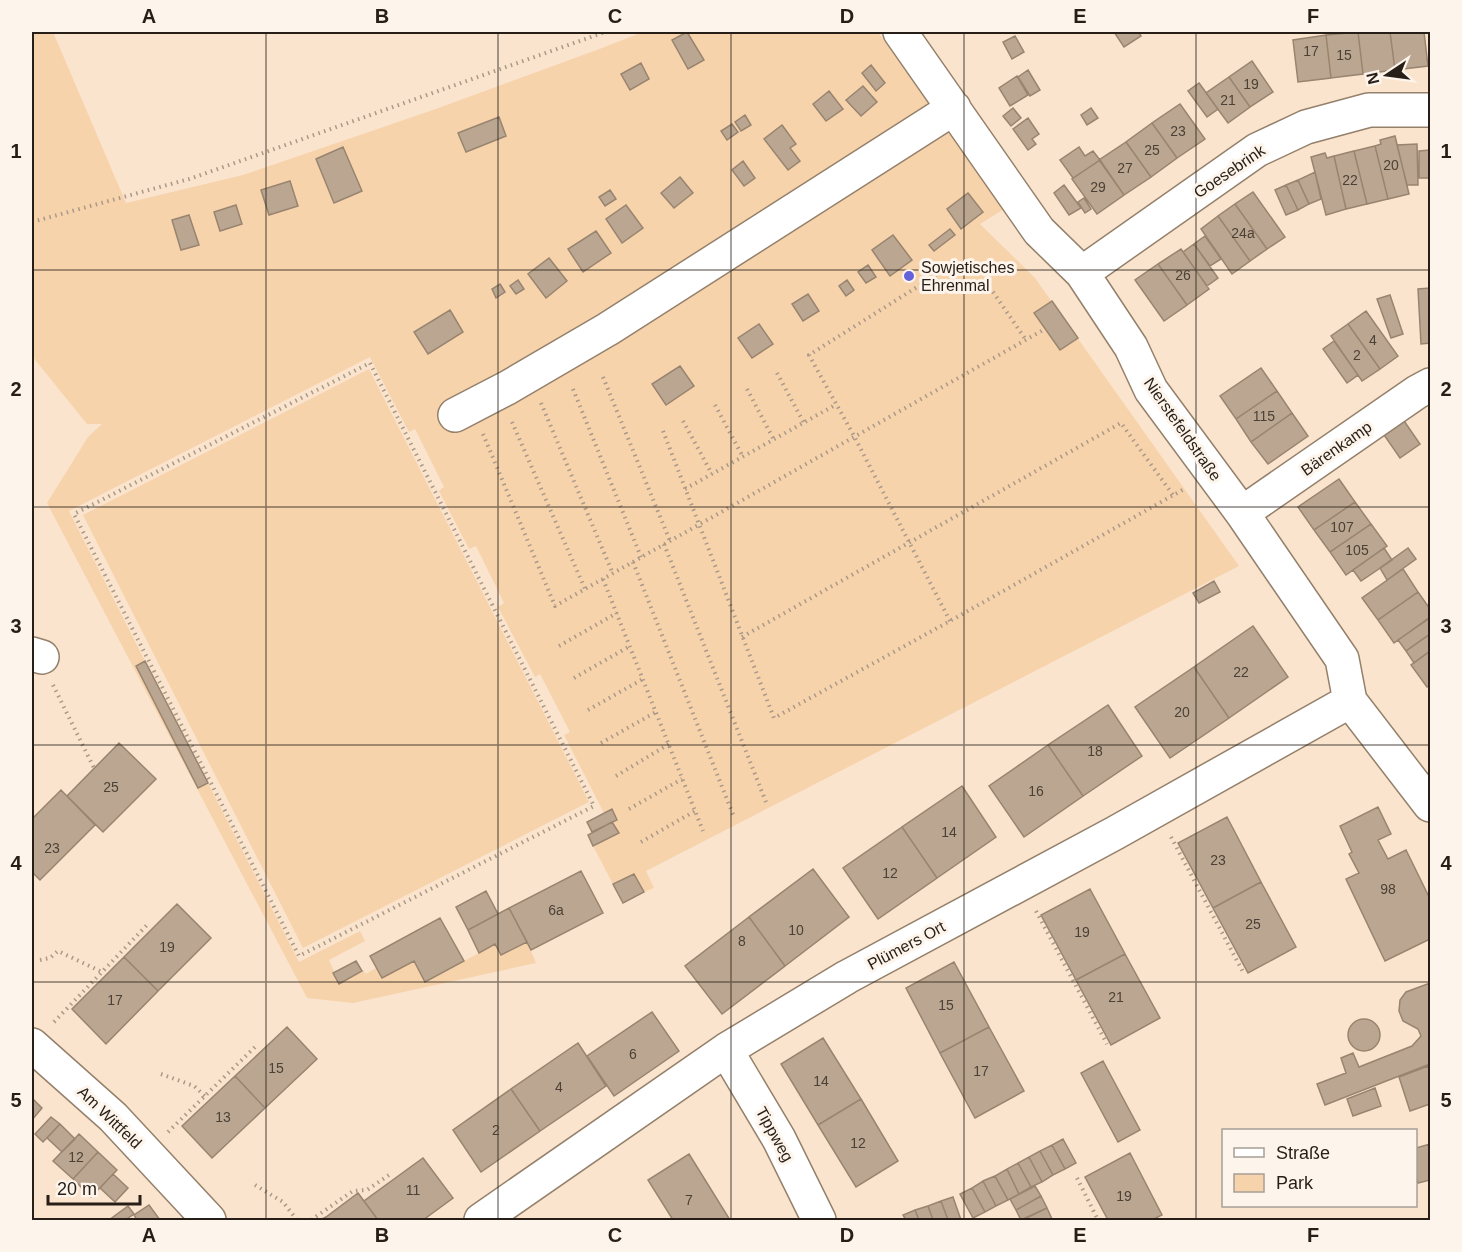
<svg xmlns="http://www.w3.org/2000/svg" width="1462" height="1252" font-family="Arial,sans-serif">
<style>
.green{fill:#f7d3ac}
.building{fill:#bba791;stroke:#98846f;stroke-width:1.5}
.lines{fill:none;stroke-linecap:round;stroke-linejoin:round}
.minor-casing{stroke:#94806b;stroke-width:36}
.path{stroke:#a98;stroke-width:4;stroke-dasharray:1.5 4.5;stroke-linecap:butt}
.minor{stroke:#fff;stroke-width:33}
.grid{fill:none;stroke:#271f17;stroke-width:1.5;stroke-opacity:0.55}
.poi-dot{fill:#6362db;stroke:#fdf4eb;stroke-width:2}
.labels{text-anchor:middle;stroke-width:6;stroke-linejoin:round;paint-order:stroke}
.number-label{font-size:14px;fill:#4c4136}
.street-label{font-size:16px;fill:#271f17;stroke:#fdf4eb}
.poi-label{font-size:16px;fill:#271f17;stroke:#fdf4eb;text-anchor:start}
.neatline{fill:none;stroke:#271f17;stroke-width:2}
.grid-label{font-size:20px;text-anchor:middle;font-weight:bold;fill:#271f17}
</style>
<rect width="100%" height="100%" fill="#fae4cd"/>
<path class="green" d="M32,32H53L126,203L243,175L433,110L602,48L643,32H878L1004,209L980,224L1035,278L1239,566L646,871L654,888L644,892L634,874L613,884L593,846L618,833L612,822L617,819L612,809L604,813L564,735L570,732L540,674L535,677L498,607L504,603L476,546L469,549L439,491L444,487L415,429L409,432L370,357L69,511L145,661L136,666L198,787L208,783L299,962L360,931L365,941L329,960L339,983L363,970L366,974L376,968L382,978L414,961L426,982L495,944L501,955L527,942L536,963L353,1003L307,998L47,503L88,437L102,424H87L32,356Z
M369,369L589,802L303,948L83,515Z"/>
<path class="building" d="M687,32L704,60L688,69L672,40Z
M1114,32H1139L1141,36L1124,47Z
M1358,32H1390L1395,70L1363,74Z
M1358,32L1363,74L1331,78L1326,35Z
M1390,32H1424L1428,66L1395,70Z
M1326,35L1331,78L1298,82L1293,40Z
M1015,36L1024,52L1012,59L1003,42Z
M1252,61L1273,92L1250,107L1229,77Z
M641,63L649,79L630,90L621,74Z
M871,65L885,83L876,91L862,73Z
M1028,70L1040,90L1030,96L1018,77Z
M1017,76L1028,95L1010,106L999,88Z
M1229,77L1250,107L1228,123L1206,93Z
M1199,83L1218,109L1207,117L1188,91Z
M863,86L877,102L861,116L846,100Z
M829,91L843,109L826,121L813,104Z
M1180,104L1205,139L1177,158L1152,123Z
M1013,108L1021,118L1011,126L1003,116Z
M1091,108L1098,118L1087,125L1081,115Z
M745,115L751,125L741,131L735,122Z
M499,117L506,136L466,152L458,133Z
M1028,118L1039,134L1032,139L1036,144L1028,150L1013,129Z
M1152,123L1177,158L1151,177L1126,142Z
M732,124L738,132L727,140L721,131Z
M782,125L796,144L790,148L800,161L788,170L764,139Z
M1395,136L1409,194L1388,199L1375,146L1381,144L1380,140Z
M1126,142L1151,177L1124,195L1099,160Z
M1417,144L1418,185H1407L1397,145Z
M1375,146L1388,199L1367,204L1354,151Z
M343,147L362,191L334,203L316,159Z
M1079,147L1085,156L1093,151L1100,160L1073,178L1060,160Z
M1430,150V178H1419V151Z
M1354,151L1367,204L1346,209L1334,156Z
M1325,153L1327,158L1334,156L1346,209L1326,215L1311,157Z
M1100,160L1124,195L1097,214L1072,179Z
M743,161L755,178L744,186L732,170Z
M1315,172L1321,199L1309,204L1298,180Z
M680,177L693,193L674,208L661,193Z
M1298,180L1309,204L1298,210L1286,185Z
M290,181L298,206L269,215L261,190Z
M1064,185L1081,208L1069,215L1054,193Z
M1286,185L1298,210L1286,215L1275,190Z
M610,190L616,199L605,206L599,197Z
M1253,192L1285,237L1267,249L1235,204Z
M968,193L983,212L961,229L947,209Z
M1084,198L1091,209L1085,213L1078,202Z
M1235,204L1267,249L1250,261L1218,216Z
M236,205L242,224L220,231L214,212Z
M626,205L643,228L622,243L606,219Z
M189,215L199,245L181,250L172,220Z
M1218,216L1250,261L1232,274L1201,229Z
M950,229L955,235L934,251L929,245Z
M596,231L611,253L583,272L568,249Z
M893,235L912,260L890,276L872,250Z
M1205,236L1221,259L1210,266L1194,244Z
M1194,244L1218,278L1207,286L1183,252Z
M1181,249L1209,289L1187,305L1158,264Z
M549,258L567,281L546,298L528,274Z
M1158,264L1187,305L1164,321L1135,280Z
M868,265L876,277L866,283L858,272Z
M518,280L524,289L516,294L510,286Z
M847,280L854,290L846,296L839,286Z
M500,284L505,292L496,298L492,289Z
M1430,288V343L1421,344L1418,289Z
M808,294L819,311L803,321L792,304Z
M1390,295L1403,334L1391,338L1377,299Z
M1052,301L1078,338L1060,350L1034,313Z
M450,310L463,332L428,354L414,332Z
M1366,311L1398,356L1380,369L1348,324Z
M759,324L773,344L752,358L738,338Z
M1348,324L1380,369L1362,381L1331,336Z
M1334,341L1358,375L1347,383L1323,349Z
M680,366L694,386L666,405L652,384Z
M1261,368L1277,391L1236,419L1220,396Z
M1277,391L1292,413L1251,442L1236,419Z
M1292,413L1308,436L1268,464L1251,442Z
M1402,418L1420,444L1400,458L1382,432Z
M1339,479L1355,502L1314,530L1298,507Z
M1355,502L1371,524L1330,552L1314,530Z
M1371,524L1387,546L1346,575L1330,552Z
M1384,548L1392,560L1361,581L1353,570Z
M1408,548L1416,559L1387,580L1380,568Z
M1403,569L1418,592L1378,620L1362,598Z
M1214,581L1220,592L1199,603L1193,593Z
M1418,592L1430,609V617L1394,643L1378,620Z
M1430,618V634L1406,651L1398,640Z
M1253,626L1288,677L1229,718L1194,667Z
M1430,634V651L1414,663L1406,651Z
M1430,651V685L1427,687L1411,665Z
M145,661L208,783L198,788L136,666Z
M1194,667L1229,718L1170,758L1135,707Z
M1108,705L1142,756L1083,796L1048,745Z
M119,743L156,779L103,832L67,796Z
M1048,745L1083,796L1024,837L989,786Z
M962,786L996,837L937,878L902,827Z
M61,790L95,825L40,880L32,872V819Z
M1378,807L1391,834L1378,840L1388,859L1406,850L1430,899V939L1385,961L1346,879L1359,873L1349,854L1352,852L1340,826Z
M612,809L617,820L592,832L587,822Z
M1227,817L1261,882L1213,908L1178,843Z
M612,822L619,833L593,846L588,835Z
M902,827L937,878L878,919L843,868Z
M813,869L849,917L785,966L749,917Z
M581,871L603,913L531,950L509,908Z
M634,874L644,892L623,903L613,884Z
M1261,882L1296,947L1248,973L1213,908Z
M1090,889L1125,954L1076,980L1041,915Z
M486,891L498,914L468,930L456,907Z
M177,904L211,938L158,991L124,957Z
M509,908L527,942L501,955L495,944L479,953L468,930Z
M749,917L785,966L722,1014L685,966Z
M440,918L464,961L425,982L414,961L382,978L370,956Z
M1125,954L1160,1018L1111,1045L1076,980Z
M124,957L158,991L106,1044L72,1009Z
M356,961L362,971L339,984L333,973Z
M954,962L989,1027L940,1053L906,988Z
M1430,983V1064L1325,1105L1317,1084L1346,1073L1341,1058L1353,1053L1359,1067L1412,1046L1421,1036L1418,1029L1403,1021L1399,1011L1400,1000L1406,992Z
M652,1012L679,1051L614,1096L587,1056Z
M1348 1035a16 16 0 1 1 32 0a16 16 0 1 1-32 0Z
M287,1027L317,1059L265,1108L235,1076Z
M989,1027L1024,1091L975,1118L940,1053Z
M823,1038L861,1099L818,1125L781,1064Z
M578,1043L606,1086L540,1131L511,1089Z
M1103,1061L1140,1130L1118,1142L1081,1073Z
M1428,1066L1430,1072V1104L1410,1111L1399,1077Z
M235,1076L265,1108L212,1158L182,1126Z
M1375,1088L1381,1106L1353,1116L1347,1099Z
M511,1089L540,1131L481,1172L453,1130Z
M32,1098L42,1108L32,1120Z
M861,1099L898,1161L856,1187L818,1125Z
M51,1117L60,1124L43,1142L35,1134Z
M60,1124L75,1139L62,1152L47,1138Z
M79,1134L98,1152L73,1179L53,1161Z
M1063,1139L1076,1163L1065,1169L1052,1145Z
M1430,1144V1180L1418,1183L1416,1175V1148Z
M1052,1145L1065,1169L1053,1175L1040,1151Z
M1040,1151L1053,1175L1042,1182L1029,1157Z
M98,1152L117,1170L91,1197L73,1179Z
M1130,1153L1162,1215L1152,1220H1108L1085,1177Z
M689,1154L730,1220H673L648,1180Z
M1029,1157L1042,1182L1031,1187L1018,1163Z
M423,1158L453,1198L423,1220H378L364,1201Z
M1018,1163L1031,1187L1019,1194L1007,1169Z
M1007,1169L1019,1194L1008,1200L995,1176Z
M113,1174L128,1188L115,1202L100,1188Z
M995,1176L1008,1200L996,1206L983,1181Z
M983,1181L996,1206L985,1212L972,1188Z
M1035,1186L1041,1196L1016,1210L1010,1199Z
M972,1188L985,1212L973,1218L960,1194Z
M358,1193L378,1220H320L326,1217Z
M1041,1196L1047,1208L1021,1220L1016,1210Z
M953,1197L961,1220H948L941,1201Z
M941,1201L948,1220H933L928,1206Z
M149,1205L160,1220H137L134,1215Z
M128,1206L134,1214L125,1220H109Z
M928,1206L933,1220H919L915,1210Z
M1047,1208L1052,1219L1049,1220H1022Z
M915,1210L919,1220H906L903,1215Z"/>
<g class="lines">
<g class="minor-casing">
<path id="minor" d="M900,32L1039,231L1082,273L1131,347L1151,390L1242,513L1342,659L1350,701L1430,805
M1082,273L1257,150L1306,127L1369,110H1430
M455,415L507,388L608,329L954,108
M1242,513L1417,392L1430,385
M32,654L42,657
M32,1045L113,1117L209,1220
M726,1050L779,1139L819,1220
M481,1220L726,1050L847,977L1115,833L1350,701"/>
</g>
<path class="path" d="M32,222L189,179L605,32
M993,292L1026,340
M370,363L594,806L299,956L74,514Z
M777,373L804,423
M603,377L670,541
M573,389L641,557
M747,389L774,440
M541,403L613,574
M715,405L743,457
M683,421L712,474
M512,422L585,589
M663,431L774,718L950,621L1186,488
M483,434L555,606L1045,329
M685,489L837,404
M664,544L766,802
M633,562L734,817
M603,579L703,831
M950,621L854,436L809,355L960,260
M742,637L1121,423L1173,495
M559,646L617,613
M574,678L630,646
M53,685L94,768
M588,710L643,679
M601,743L656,712
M616,776L669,744
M629,809L682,779
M32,812L33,811
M1171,837L1243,972
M641,842L695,811
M1036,911L1107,1044
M40,960L50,958L58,951L102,972
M54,1022L148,924
M161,1074L194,1086L205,1096
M168,1132L257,1045
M1077,1178L1098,1220
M255,1185L283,1202L297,1220
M311,1220L353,1191L367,1190L389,1175"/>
<use href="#minor" class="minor"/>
</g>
<path class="grid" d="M266,32V1220M498,32V1220M731,32V1220M964,32V1220M1196,32V1220M32,270H1430M32,507H1430M32,745H1430M32,982H1430"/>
<circle class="poi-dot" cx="909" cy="276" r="6"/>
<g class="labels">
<g class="number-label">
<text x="1311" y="56">17</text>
<text x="1344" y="60">15</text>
<text x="1251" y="89">19</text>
<text x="1228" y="105">21</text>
<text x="1178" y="136">23</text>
<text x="1152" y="155">25</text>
<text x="1391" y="170">20</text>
<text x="1125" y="173">27</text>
<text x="1350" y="185">22</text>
<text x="1098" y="192">29</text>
<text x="1243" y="238">24a</text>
<text x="1183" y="280">26</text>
<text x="1373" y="345">4</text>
<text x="1357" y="360">2</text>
<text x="1264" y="421">115</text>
<text x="1342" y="532">107</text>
<text x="1357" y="555">105</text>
<text x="1241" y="677">22</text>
<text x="1182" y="717">20</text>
<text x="1095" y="756">18</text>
<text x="111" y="792">25</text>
<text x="1036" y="796">16</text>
<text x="949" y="837">14</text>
<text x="52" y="853">23</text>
<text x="1218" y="865">23</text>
<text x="890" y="878">12</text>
<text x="1388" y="894">98</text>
<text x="556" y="915">6a</text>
<text x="1253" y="929">25</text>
<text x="796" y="935">10</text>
<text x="1082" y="937">19</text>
<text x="742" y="946">8</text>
<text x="167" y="952">19</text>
<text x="1116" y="1002">21</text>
<text x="115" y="1005">17</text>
<text x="946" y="1010">15</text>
<text x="633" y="1059">6</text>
<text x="276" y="1073">15</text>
<text x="981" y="1076">17</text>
<text x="821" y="1086">14</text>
<text x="559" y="1092">4</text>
<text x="223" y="1122">13</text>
<text x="496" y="1135">2</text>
<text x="858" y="1148">12</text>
<text x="76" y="1162">12</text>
<text x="413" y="1195">11</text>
<text x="1124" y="1201">19</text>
<text x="689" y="1205">7</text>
</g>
<g class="street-label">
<text transform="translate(1229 171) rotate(-34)" y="6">Goesebrink</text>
<text transform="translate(1183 429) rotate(55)" y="6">Nierstefeldstraße</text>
<text transform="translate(1336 448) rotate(-35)" y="6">Bärenkamp</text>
<text transform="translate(906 945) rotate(-28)" y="6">Plümers Ort</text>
<text transform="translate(110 1117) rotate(44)" y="6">Am Wittfeld</text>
<text transform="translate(775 1134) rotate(61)" y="6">Tippweg</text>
</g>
<g class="poi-label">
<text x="921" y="273">Sowjetisches<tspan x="921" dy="18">Ehrenmal</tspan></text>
</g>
</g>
<rect width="1462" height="1252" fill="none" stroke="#fdf4eb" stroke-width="66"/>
<rect x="1222" y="1129" width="195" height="78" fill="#fdf4eb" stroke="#a79f96" stroke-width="1.5"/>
<rect x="1234" y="1148" width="30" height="9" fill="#ffffff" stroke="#a79f96" stroke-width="1.5"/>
<text x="1276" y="1159" font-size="18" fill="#271f17">Straße</text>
<rect x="1234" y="1174" width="30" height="18" fill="#f7d3ac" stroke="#a79f96" stroke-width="1.5"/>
<text x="1276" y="1189" font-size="18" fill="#271f17">Park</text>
<g transform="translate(1387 75) rotate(257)" stroke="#fdf4eb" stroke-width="4.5" paint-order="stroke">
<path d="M0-4.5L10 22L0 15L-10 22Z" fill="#271f17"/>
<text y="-9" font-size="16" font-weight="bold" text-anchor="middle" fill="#271f17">N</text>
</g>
<path d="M48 1195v9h92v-9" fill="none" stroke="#271f17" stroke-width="3"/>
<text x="57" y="1195" font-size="18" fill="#271f17" stroke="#fdf4eb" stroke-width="4.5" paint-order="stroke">20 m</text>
<rect x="33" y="33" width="1396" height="1186" class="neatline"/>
<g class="grid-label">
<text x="149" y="23">A</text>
<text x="382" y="23">B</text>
<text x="615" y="23">C</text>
<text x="847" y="23">D</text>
<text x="1080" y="23">E</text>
<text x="1313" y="23">F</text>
<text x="16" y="158">1</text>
<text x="1446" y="158">1</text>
<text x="16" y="396">2</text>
<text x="1446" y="396">2</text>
<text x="16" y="633">3</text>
<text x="1446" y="633">3</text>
<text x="16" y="870">4</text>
<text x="1446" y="870">4</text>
<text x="16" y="1107">5</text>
<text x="1446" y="1107">5</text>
<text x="149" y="1242">A</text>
<text x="382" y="1242">B</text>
<text x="615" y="1242">C</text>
<text x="847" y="1242">D</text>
<text x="1080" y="1242">E</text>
<text x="1313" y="1242">F</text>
</g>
</svg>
